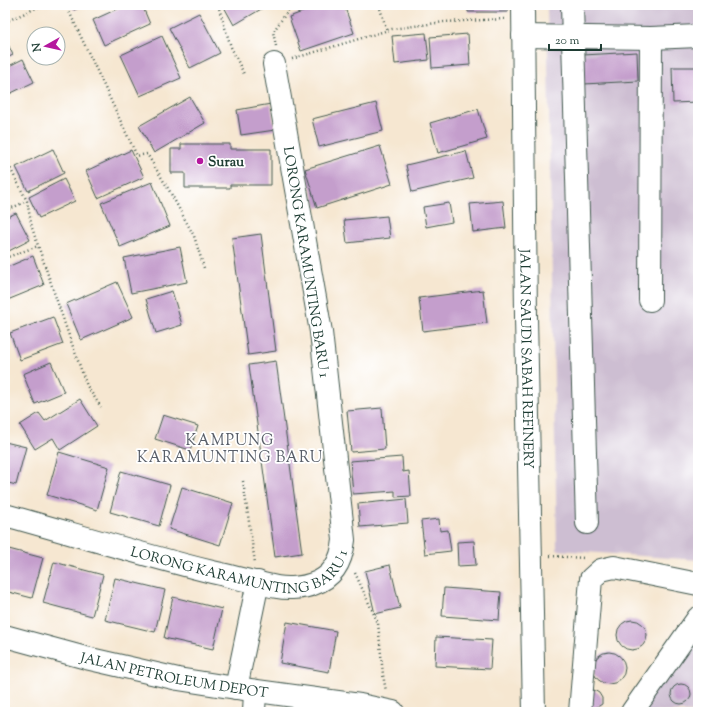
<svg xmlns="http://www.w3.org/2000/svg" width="703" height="717" font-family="'Sorts Mill Goudy',serif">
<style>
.industrial{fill:#cdbed2}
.building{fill:#c49ecc}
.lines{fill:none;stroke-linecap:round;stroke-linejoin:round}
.minor-casing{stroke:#3f564c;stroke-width:24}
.path{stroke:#3f564c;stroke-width:2.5;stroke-dasharray:1 3;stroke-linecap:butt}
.minor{stroke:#fff;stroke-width:22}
.poi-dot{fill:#b5179e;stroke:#fff;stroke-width:1.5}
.labels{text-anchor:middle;stroke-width:3.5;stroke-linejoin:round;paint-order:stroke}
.poi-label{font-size:14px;font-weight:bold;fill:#1f3d34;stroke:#fff;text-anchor:start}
.street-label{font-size:14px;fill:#1f3d34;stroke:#fff}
.neighbourhood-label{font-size:15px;letter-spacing:1px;fill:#595f69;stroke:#fff}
</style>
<rect width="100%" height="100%" fill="#fff"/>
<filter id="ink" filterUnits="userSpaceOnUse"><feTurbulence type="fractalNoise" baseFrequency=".025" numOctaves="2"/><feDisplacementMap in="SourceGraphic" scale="8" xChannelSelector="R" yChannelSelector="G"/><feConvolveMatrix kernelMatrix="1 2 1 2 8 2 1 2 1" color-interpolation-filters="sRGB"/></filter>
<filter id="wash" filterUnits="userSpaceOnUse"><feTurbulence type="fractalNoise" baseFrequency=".012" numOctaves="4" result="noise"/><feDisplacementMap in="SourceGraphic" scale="16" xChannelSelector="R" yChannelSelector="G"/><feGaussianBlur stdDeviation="0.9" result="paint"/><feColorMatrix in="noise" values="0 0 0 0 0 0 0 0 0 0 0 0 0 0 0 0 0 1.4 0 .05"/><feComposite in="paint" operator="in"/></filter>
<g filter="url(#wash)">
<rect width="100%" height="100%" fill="#f6e7d1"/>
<path class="industrial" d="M547,5H698V560L557,550Z
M698,620V712H633Z"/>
<g id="blocks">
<path class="building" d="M71,5H85L74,10Z
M126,5H142L150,24L104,45L93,20Z
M223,5H268L234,25Z
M321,5H344L354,33L301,51L289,17Z
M468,5H508V12H468Z
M199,13L220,53L190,68L169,28Z
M426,33L429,60L395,64L392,36Z
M468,34L470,65L432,68L430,37Z
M162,36L181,78L140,96L121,55Z
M5,38L13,55L5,59Z
M637,52L638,81L584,84L583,55Z
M23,59L34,82L5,96V68Z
M672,67H698V102L673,103Z
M190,97L205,123L154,153L139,126Z
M376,103L383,131L319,147L312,119Z
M271,104L275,130L241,135L237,110Z
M478,109L487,139L438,153L430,123Z
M181,144H230V149H271V185H230V188H185V173H171V149H181Z
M380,146L392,184L317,208L305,169Z
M53,149L64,173L28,191L16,167Z
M131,150L144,177L98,198L86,171Z
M466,151L473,178L412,192L406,165Z
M64,179L75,201L39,218L29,197Z
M152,182L170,226L120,247L101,203Z
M503,201L506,228L473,232L470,204Z
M449,203L452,222L426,227L423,207Z
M16,213L30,240L5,253V218Z
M387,216L390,238L347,243L344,220Z
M261,234L276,351L248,355L232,238Z
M180,247L187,282L131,293L124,258Z
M33,256L44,285L5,301V268Z
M117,282L133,317L81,340L66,304Z
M483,290L487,323L423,331L419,298Z
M172,291L182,325L156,333L146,299Z
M53,317L63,344L20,360L10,333Z
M276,361L302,553L275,557L249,365Z
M51,362L64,392L35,404L23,374Z
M80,399L97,426L60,450L53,438L35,449L20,425L39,413L45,421Z
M382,408L385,449L351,452L347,411Z
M163,415L198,426L190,450L155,439Z
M5,442L26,447L16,485L5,482Z
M59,452L109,467L97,510L47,495Z
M402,457L403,472L409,471L411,496L395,497V491L353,494L350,461Z
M121,471L170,485L159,526L110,512Z
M182,487L233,503L220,545L169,529Z
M406,499L408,523L360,527L358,504Z
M439,519L440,531L448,530L451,551L425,554L421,521Z
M474,541L476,565L458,566L457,542Z
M5,548L43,558L32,598L5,591Z
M54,562L103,575L92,616L43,603Z
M390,565L400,608L375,614L365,571Z
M115,578L165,590L155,632L105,620Z
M444,588L501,592L499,620L442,616Z
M173,597L222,609L213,649L164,638Z
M617 635a15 15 0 1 1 30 0a15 15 0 1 1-30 0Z
M287,622L336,631L329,672L280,663Z
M436,637L492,640L490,669L435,666Z
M593 668a16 16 0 1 1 32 0a16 16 0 1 1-32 0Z
M671 694a10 10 0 1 1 20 0a10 10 0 1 1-20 0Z
M594,690L599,693L602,698V704L594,709L589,707L591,691Z"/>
</g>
</g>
<g filter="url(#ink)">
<use href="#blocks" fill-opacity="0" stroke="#3f564c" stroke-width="1"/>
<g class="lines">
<g class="minor-casing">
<g id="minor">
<path id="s1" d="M523,5L526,317L534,712"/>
<path d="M572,5L587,523"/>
<path d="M523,36L651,38L698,36"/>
<path d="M650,300L651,38"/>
<path id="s2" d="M5,515C74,534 143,555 212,572C234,577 256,583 277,587C288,589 303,588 313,584C334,577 342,560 344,540L321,332L274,64"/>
<path id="s3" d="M5,636L86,658L178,679L236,688L360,705L393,712"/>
<path d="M236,688L258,582"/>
<path d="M254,712L255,691"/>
<path d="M580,712L591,579L601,570L614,567L698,584"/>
<path d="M632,712L698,618"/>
</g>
</g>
<path class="path" d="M66,5L137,156L147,154L169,190L194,236L204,268
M218,5L231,47L244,74
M379,5L387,31
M5,22L43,5
M276,46L273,32L292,5
M292,59L392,29L444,22L504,19
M5,158L27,201L32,228L67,330L87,386L101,407
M5,211L27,201
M5,258L38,246
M243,481L255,563
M550,556L585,558
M355,573L378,623L383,675L386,691"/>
<use href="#minor" class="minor"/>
</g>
</g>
<circle class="poi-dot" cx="200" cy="161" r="4"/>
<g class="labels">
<g class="poi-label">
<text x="208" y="166">Surau</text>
</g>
<g class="street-label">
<text transform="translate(307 262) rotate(81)" y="5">LORONG KARAMUNTING BARU 1</text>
<text dy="5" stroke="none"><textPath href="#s1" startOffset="354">JALAN SAUDI SABAH REFINERY</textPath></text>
<text dy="5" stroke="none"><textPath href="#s2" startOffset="248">LORONG KARAMUNTING BARU 1</textPath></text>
<text dy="5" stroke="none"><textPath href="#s3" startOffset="174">JALAN PETROLEUM DEPOT</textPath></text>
</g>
<g class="neighbourhood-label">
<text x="230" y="445">KAMPUNG<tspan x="230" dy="17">KARAMUNTING BARU</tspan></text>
</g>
</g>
<rect width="703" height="717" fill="none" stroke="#fff" stroke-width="20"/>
<g transform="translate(46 46) rotate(262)"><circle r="19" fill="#ffffff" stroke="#a5b1ae"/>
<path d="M0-3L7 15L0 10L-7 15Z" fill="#b5179e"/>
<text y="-6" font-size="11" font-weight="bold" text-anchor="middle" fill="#1f3d34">N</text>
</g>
<path d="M549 44v6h52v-6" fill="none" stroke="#1f3d34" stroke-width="2"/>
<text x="555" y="44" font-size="12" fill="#1f3d34" stroke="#ffffff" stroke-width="3" paint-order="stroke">20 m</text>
</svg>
